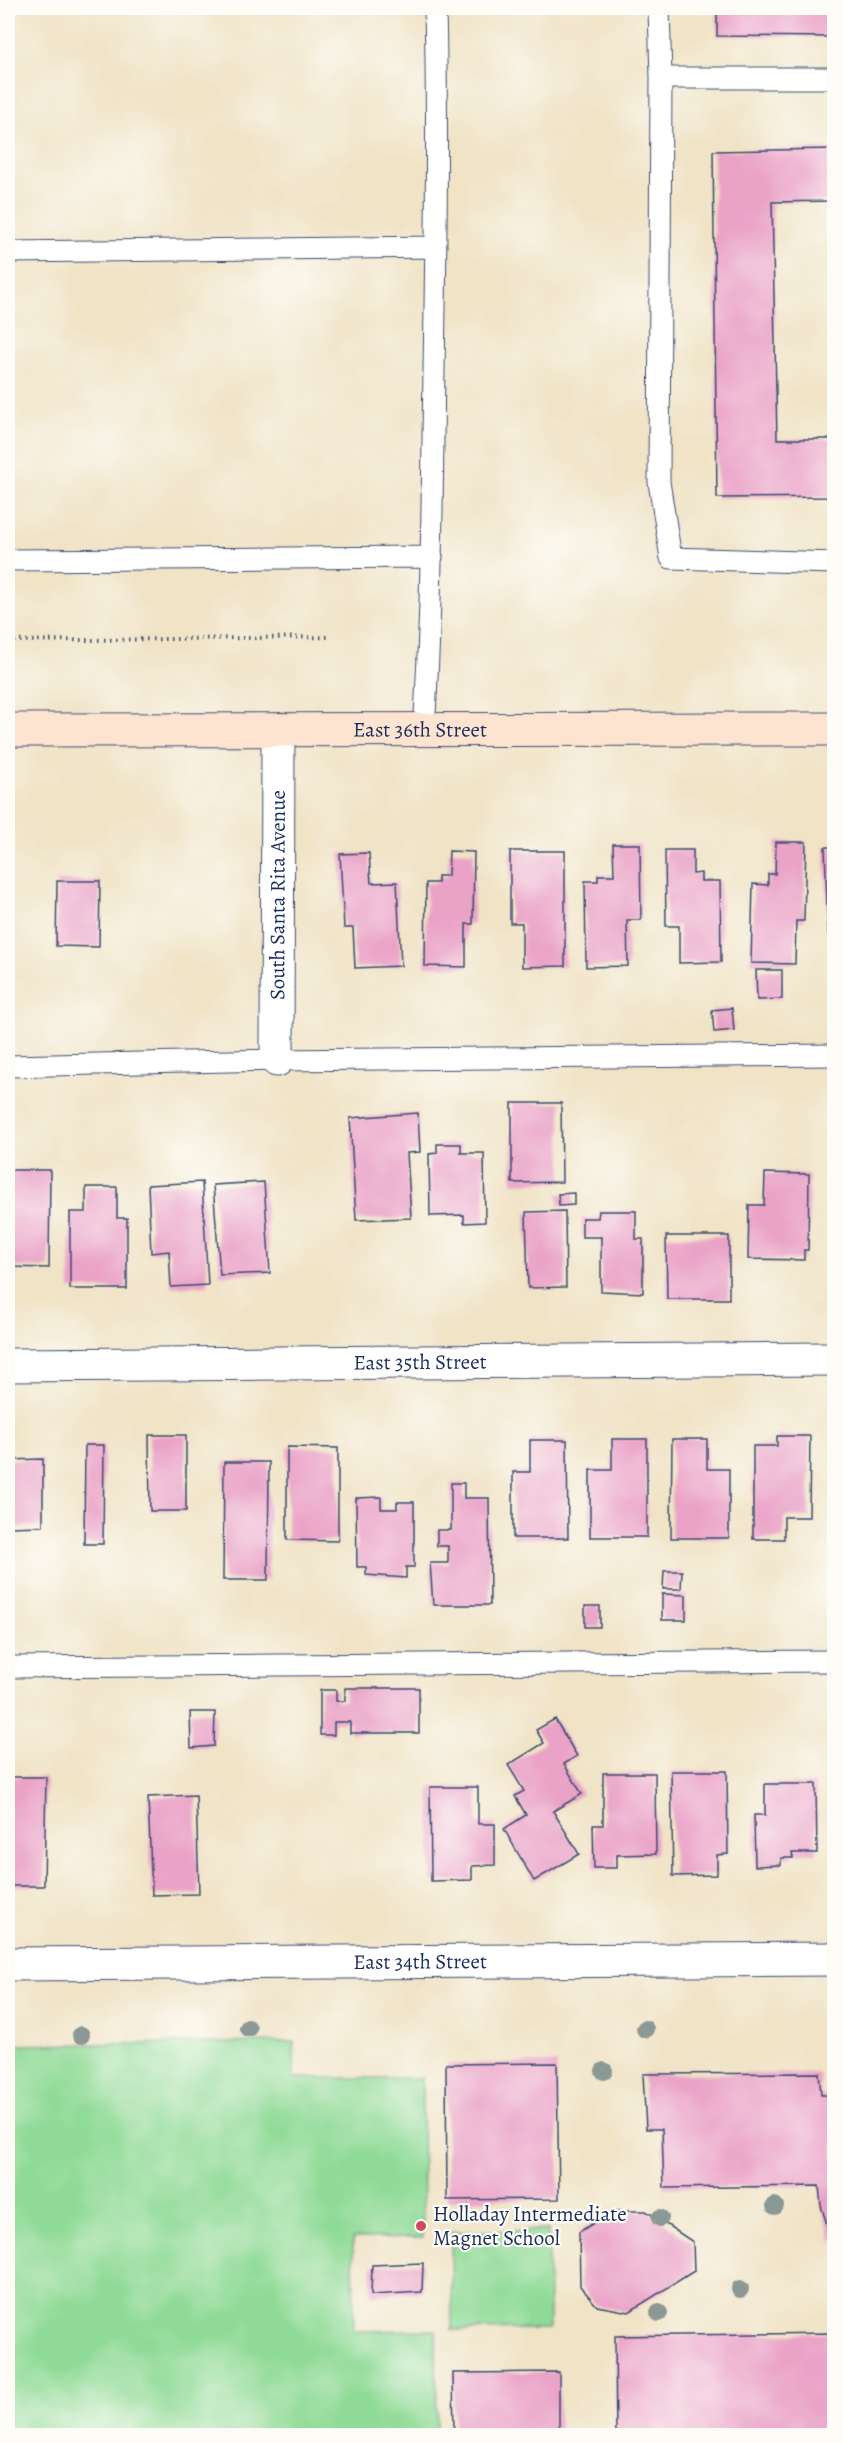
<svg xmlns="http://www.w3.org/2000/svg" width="842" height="2443" font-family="Alegreya,serif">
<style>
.green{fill:#8fda96;stroke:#55847a;stroke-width:1.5}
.building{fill:#eaa2c7}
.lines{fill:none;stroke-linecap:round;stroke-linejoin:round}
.lane-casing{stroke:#3b4a6e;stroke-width:23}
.street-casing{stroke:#3b4a6e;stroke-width:35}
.secondary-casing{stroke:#3b4a6e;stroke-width:35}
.path{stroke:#3b4a6e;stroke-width:4;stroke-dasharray:1.5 4.5;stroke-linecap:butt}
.lane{stroke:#fff;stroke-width:21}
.street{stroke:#fff;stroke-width:33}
.secondary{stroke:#fde4d0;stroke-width:33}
.tree{fill:#8b9894}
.poi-dot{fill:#d1495b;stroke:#fdfcf7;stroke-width:2}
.labels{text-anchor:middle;stroke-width:4.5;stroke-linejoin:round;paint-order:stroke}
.street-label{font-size:21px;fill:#1b2f5e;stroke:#fdfcf7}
.poi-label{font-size:21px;fill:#1b2f5e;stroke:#fdfcf7;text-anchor:start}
</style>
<rect width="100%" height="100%" fill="#fdfcf7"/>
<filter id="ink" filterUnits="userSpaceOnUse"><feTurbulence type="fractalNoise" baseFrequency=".0167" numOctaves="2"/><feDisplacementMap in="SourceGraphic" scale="12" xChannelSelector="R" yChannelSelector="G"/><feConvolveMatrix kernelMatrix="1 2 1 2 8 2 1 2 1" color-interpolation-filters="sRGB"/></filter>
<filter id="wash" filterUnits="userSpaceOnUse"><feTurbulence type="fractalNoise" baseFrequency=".008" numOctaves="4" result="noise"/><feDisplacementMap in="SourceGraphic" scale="24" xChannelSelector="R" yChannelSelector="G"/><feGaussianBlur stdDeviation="1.35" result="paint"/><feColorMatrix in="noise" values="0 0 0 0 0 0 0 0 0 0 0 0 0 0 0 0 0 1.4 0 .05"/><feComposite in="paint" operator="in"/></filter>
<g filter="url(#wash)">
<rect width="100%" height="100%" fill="#f0e3c6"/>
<path class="green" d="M294,2042V2078H422L423,2237L353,2238L354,2331L436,2330L437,2435H8V2045Z
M548,2230L549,2329L452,2330L451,2232Z"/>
<g id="blocks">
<path class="building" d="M717,8H834V37L717,36Z
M834,149V201L772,202L777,439H834V497L717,498L713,151Z
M776,842H806L804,921H796L795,964L751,963L753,884L768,885V874H775Z
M613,844H640L641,920H627L628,966L586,967L585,881H598V875H614Z
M825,847H834V934H828Z
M665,850H693V874L701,873V881H720L721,962L679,963V926H666Z
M449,851L474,852L473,924H466V967L425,966L426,883H438V876H448Z
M510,851H565V966L522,967V923H510Z
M369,853L371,883L397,882L401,966L355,968L353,928H344L340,854Z
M57,881H100L99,947L56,946Z
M756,970H782V999L757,1000Z
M732,1008L734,1030L714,1032L712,1010Z
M512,1103H561L562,1182L512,1183Z
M418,1113L420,1152L407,1153L411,1218L356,1220L350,1118Z
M437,1144H461V1153H484L485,1222L464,1223V1215L430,1216L429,1154L437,1153Z
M8,1170H50L49,1268L8,1267Z
M765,1173L809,1174L808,1250H804V1260L748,1259L749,1205H764Z
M202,1182L208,1285L171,1287L169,1251L151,1253L148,1185Z
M264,1182L270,1273L220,1275L213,1185Z
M86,1187H117V1218H127V1289H70V1212H86Z
M574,1193V1205L559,1206L558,1194Z
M565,1211L566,1287L528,1288L526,1212Z
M599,1211H636V1239H643V1293L601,1291V1237H582V1218H598Z
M666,1236H729V1299H667Z
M149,1435H186V1511H150Z
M777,1436H810L809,1517H784V1539H753V1446H777Z
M612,1439H647V1537H590V1470H612Z
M672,1439H707V1469H729V1538H671Z
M530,1440H567L568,1538H513V1472H530Z
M85,1445H104L103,1544H84Z
M287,1447L338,1448V1541L287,1540Z
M43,1459V1526L8,1527V1460Z
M224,1462H269L268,1580H223Z
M451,1483H464V1498H489L490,1605H433L430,1563H448V1546H437V1530H451Z
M381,1497V1509H397V1502H414V1567H406V1578L366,1575V1567H357L356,1498Z
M664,1571H682L681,1589H663Z
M662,1594L686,1595V1620H662Z
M585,1606H600V1627H585Z
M345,1688H419V1733H350V1722H334V1735H320V1690H336V1701H345Z
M190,1712H215L214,1746L191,1748Z
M555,1719L577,1756L564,1764L582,1794L553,1811L579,1854L534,1881L504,1829L526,1815L515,1796L524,1791L508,1765L544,1743L536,1730Z
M671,1771H727L728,1854L717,1855V1875L673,1876Z
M603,1773H655L656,1854L617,1855V1868H594L593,1825H603Z
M8,1777H46L44,1886H8Z
M765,1784H816L817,1853H792L793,1858H781V1865L755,1866L754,1815H765Z
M430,1787H478V1824H495V1865L472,1866V1880L431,1881Z
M196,1795L199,1894L152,1895L148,1797Z
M557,2063L559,2199L447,2200L446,2064Z
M819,2073L821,2095H834V2245L821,2206L819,2186L664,2188L662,2129H646L643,2074Z
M613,2211H646L693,2242L694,2271L629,2312L597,2306L580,2286L579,2232Z
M423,2263L422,2292L371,2295L372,2265Z
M834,2333V2436H616L615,2336Z
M559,2372V2436H454L453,2373Z"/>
</g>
</g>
<g filter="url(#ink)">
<use href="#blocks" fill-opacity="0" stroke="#3b4a6e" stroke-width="1.5"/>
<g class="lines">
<g class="lane-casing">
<path id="lane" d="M659,8L661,78L659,482L671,558L834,563
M661,78H834
M8,252L436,247
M8,560L432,557
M424,730C432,610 432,491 434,371C436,250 438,129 435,8
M8,1066L277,1060L834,1055
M8,1667L834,1661"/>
</g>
<g class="street-casing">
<g id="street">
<path id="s1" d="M277,1060L278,730"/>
<path id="s2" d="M8,1365L834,1359"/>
<path id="s3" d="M8,1964L834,1959"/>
</g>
</g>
<g class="secondary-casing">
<g id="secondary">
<path id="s4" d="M8,730L834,729"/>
</g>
</g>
<path class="path" d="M8,641L332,637"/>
<use href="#lane" class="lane"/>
<use href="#street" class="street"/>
<use href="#secondary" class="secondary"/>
</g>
<g class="tree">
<circle cx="248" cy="2028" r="9"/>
<circle cx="645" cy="2029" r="9"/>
<circle cx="81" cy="2035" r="9"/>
<circle cx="604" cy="2071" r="9"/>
<circle cx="775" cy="2206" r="9"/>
<circle cx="660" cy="2218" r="9"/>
<circle cx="740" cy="2289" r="9"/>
<circle cx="659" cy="2313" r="9"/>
</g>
</g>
<circle class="poi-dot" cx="421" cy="2226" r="6"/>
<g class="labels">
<g class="street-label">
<text dy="7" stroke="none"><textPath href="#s4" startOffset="412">East 36th Street</textPath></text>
<text dy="7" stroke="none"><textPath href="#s1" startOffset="165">South Santa Rita Avenue</textPath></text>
<text dy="7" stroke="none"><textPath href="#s2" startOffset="412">East 35th Street</textPath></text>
<text dy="7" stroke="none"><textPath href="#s3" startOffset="412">East 34th Street</textPath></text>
</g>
<g class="poi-label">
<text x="433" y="2221">Holladay Intermediate<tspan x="433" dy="24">Magnet School</tspan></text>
</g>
</g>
<rect width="842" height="2443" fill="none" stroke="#fdfcf7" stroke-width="30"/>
</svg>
